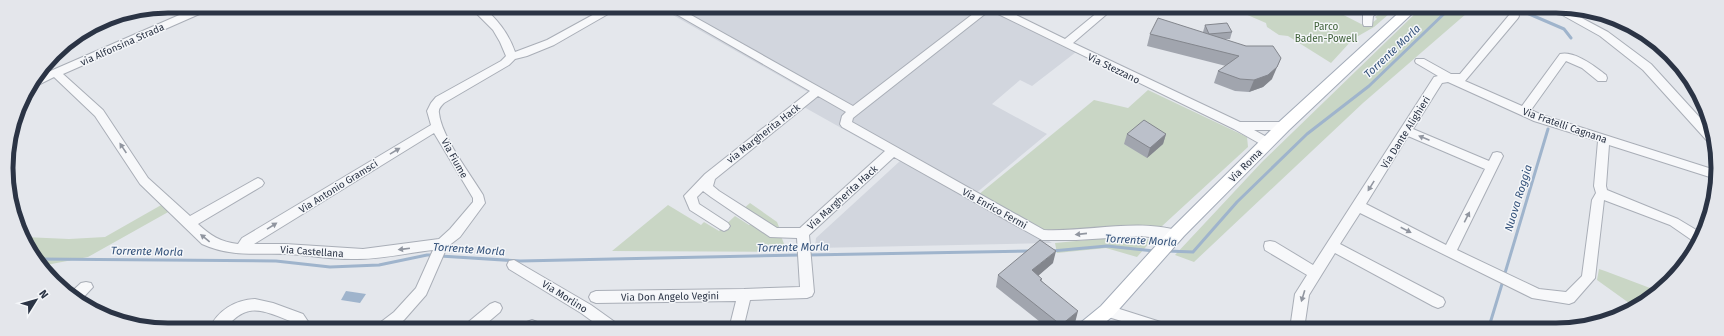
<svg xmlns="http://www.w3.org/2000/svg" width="1724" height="336" font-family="'Fira Sans',sans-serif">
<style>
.built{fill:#d2d6de}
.green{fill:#c9d6c5}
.water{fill:#9fb4cc}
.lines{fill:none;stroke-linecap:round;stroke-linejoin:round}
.stream{stroke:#9fb4cc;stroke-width:3}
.minor-casing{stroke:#a9aeb7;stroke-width:2}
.major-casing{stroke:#a3abb8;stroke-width:2}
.minor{fill:#f7f8fa;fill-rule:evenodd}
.major{fill:#fff;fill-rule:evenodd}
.wall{fill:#a1a5ae}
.shaded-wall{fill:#83868d}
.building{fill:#bbc0ca;stroke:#83868d}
.oneway{fill:#9196a0}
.labels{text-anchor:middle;stroke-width:3;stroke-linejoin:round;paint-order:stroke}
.park-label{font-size:10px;fill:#3f6138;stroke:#f4f6f9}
.street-label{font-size:10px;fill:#2b3445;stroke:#f4f6f9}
.water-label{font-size:11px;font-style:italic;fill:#34527a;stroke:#f4f6f9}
.rim{fill:none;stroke:#2b3445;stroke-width:5}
</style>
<rect width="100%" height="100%" fill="#e4e7ec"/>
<path class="built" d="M657,6L997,7L1080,49L1032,86L1020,80L992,104L1047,134L975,194L1052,243L815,248L816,238L900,161L795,102L808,92Z"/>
<path class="green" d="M1229,7H1328L1367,27L1377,19L1375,17L1389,7H1397L1374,27L1353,39L1331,63L1288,36L1279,35L1267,27L1266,23Z
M1422,7H1474L1363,103L1194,262L1175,255L1262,162Z
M1148,90L1247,137L1248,147L1161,227L1045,232L978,195L1094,100L1128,108Z
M750,203L777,222L781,232L742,210Z
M163,204L170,211L88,257L41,266L24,237L69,239L105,237Z
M668,205L701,225L704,222L719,231L735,216L749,225L753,222L781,236L784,244H793L796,252L612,251Z
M1100,236H1130L1152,240L1137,257L1106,248L1057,253L1055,243L1087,240Z
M1599,269L1605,271L1658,291L1636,308L1597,280Z"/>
<path class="water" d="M346,291L366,294L360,303L341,300Z"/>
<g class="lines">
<path class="stream" d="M1513,7L1564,29L1571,38
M1052,251L1107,246L1154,251
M1168,251L1193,252L1237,202L1307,134L1369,86L1451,7
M808,255L1031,251
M440,256L520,261L801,255
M37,259L276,261L330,267L379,265L427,255H435
M1505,273L1548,129
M1488,330L1502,284"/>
<g class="minor-casing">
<path id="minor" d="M200,6H214L213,8L63,74L103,110L148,178L190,216L254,180L258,178L262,180L264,183L262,186L198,224C210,235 220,242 238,244L242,238L431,125L427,111L431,103L436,97L501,61L506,56L500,42L493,30L469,6H481C496,17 509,34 515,52L547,40L609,6H622L554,45L527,56L515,59L509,65L444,103C441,106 438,109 439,113C441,136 471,175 483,195L485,203L460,237L447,247L426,295L404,320L393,329H375L377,325L394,312L416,288L433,250C406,253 378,260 351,259C329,259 308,255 286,254C257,253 230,257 202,244L140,184L95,116L54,77L38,85H32L39,76ZM434,133L473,198V202L450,229L439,239L363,249L285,244H254Z
M662,6H675L853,106L982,7H1000L1065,39L1104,7H1115L1073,43L1240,122H1284L1288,123L1290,126L1288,129L1284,130H1254L1272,140L1274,143L1272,146L1268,147L1264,146L1234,129L990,10L858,114L853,118L852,122L1044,230C1087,232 1138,218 1180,231L1181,235L1180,239L1175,240L1141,236L1076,240H1042L894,157L809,235L814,292L812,296L807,298L750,300L743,329H729L736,301L596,303L591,301L589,297L591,293L596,291L744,289L800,287L797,238L770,237L711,197L703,191L697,197L699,204L728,223L730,226L728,229L724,231L720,229L690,210L684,196L705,174L810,91ZM818,96L846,112L842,116L840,124L842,127L885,151L800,228H777L719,191L713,186L715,179Z
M1374,7H1388L1373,16L1372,26H1364L1363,24V14Z
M1548,7H1561L1608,32L1651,64L1713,132L1714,144L1709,143L1643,70L1600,36Z
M1514,13L1518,14L1519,16L1518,18L1465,81L1522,106L1560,54C1574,50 1596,67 1606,75L1607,78L1606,81H1598L1582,68L1566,61L1531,110L1542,115L1715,170L1716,179L1609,145L1606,186L1607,190L1678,219L1703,234L1699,243H1696L1670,225L1604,200L1595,278L1574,302L1569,304L1532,298L1360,213L1340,244L1443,298L1445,302L1443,306L1438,308L1433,306L1335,253L1309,295L1304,329H1290L1295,294L1307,275L1265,250L1264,246L1265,242L1270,241L1275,242L1313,265L1434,77L1438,76L1416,63L1415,61L1416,59H1424L1451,74H1460L1510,14ZM1448,82L1534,121L1598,141L1594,186L1596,193L1592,200L1582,276L1566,292L1539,289L1457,250L1503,156L1501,153L1497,152L1493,153L1489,161L1413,129L1442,83ZM1408,136L1485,169L1446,245L1366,204Z
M514,260L591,305L619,325L621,329H603L581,313L509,269L507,265L509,261Z
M86,282L91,283L93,287L80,301L70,293L81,283Z
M255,299L273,303L303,314L309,323L306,329H292L295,324L293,322C263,311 248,300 225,329H209C218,310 235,300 255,299Z
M495,302L500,304L502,308L500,312L480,329H464L466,324L490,304Z
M1107,305L1170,325L1172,329H1147L1102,315L1100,311L1102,307Z
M532,320L537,322L541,329H527L525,326L527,322Z"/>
</g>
<g class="major-casing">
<path id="major" d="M1405,7H1419L1289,130L1184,236L1113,316L1097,329H1076L1079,324L1101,306L1172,228L1279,122Z"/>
</g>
<use href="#minor" class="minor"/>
<use href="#major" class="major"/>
</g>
<path class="wall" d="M1205,25L1232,32L1230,39H1224L1272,79L1263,87L1249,92L1235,91L1214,83L1218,71L1226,66L1147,46L1150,34L1203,33V32Z
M1127,134H1166L1163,144L1147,158L1124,144Z
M1053,263L1038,275L1042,281L1075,323L1067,329H1049L996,287L998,275Z"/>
<path class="shaded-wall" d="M1281,58L1272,79L1263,87L1249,92L1254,80Z
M1166,134L1163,144L1147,158L1150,148Z
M1056,251L1053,263L1030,283L1032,270Z
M1078,311L1075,323L1067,329H1060L1061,325Z"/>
<path class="building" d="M1158,18L1246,46H1273L1281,58L1277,67L1268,75L1254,80L1240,79L1218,71L1239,56L1150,34Z
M1227,23L1232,32L1209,34L1205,25Z
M1144,120L1166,134L1150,148L1127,134Z
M1040,240L1056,251L1032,270L1042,279L1040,280L1078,311L1061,325L998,275Z"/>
<defs><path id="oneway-solid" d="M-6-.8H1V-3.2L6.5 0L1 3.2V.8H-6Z"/></defs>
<g class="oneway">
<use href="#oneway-solid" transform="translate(1424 138) rotate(-157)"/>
<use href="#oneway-solid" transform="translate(123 148) rotate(-124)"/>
<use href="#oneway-solid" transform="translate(395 151) rotate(-31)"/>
<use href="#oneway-solid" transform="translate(1371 186) rotate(122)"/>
<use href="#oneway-solid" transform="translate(1467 217) rotate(-63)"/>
<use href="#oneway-solid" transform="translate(272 226) rotate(-32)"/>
<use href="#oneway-solid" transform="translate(1406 230) rotate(27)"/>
<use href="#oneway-solid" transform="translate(1081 234) rotate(174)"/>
<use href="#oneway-solid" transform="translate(205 238) rotate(-141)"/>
<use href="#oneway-solid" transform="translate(404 249) rotate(173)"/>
<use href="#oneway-solid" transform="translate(1303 296) rotate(107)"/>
</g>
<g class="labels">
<g class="park-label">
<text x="1326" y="30">Parco<tspan x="1326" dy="12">Baden-Powell</tspan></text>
</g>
<g class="street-label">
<text transform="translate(122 44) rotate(-24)" y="4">via Alfonsina Strada</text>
<text transform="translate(1114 68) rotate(26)" y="4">Via Stezzano</text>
<text transform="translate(1565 125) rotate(19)" y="4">Via Fratelli Cagnana</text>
<text transform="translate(1405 132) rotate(-58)" y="4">Via Dante Alighieri</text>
<text transform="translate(763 133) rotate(-38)" y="4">via Margherita Hack</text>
<text transform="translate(455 158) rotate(61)" y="4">Via Fiume</text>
<text transform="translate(1245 165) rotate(-45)" y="4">Via Roma</text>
<text transform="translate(338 186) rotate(-32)" y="4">Via Antonio Gramsci</text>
<text transform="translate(842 197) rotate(-42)" y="4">Via Margherita Hack</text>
<text transform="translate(995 208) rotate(29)" y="4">Via Enrico Fermi</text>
<text transform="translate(312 251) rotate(4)" y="4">Via Castellana</text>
<text transform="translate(565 296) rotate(32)" y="4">Via Morlino</text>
<text transform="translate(670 296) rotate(-1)" y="4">Via Don Angelo Vegini</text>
</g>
<g class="water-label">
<text transform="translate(1392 51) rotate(-43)" y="4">Torrente Morla</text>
<text transform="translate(1518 198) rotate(-73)" y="4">Nuova Roggia</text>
<text transform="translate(1141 240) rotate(3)" y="4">Torrente Morla</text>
<text transform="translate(793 247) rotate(-1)" y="4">Torrente Morla</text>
<text transform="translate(469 249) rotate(4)" y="4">Torrente Morla</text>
<text transform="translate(147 251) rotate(1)" y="4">Torrente Morla</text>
</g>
</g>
<path d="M0 0H1724V336H0ZM168 13H1556A155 155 0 0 1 1711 168V168A155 155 0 0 1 1556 323H168A155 155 0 0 1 13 168V168A155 155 0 0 1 168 13Z" fill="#e4e6eb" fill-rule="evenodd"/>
<path class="rim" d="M168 13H1556A155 155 0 0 1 1711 168V168A155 155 0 0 1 1556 323H168A155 155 0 0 1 13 168V168A155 155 0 0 1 168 13Z"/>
<g transform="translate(36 300) rotate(53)" stroke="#f4f6f9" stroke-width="3" paint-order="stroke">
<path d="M0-3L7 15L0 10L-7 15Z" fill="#2b3445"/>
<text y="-6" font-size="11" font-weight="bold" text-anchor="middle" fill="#2b3445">N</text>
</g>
</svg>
